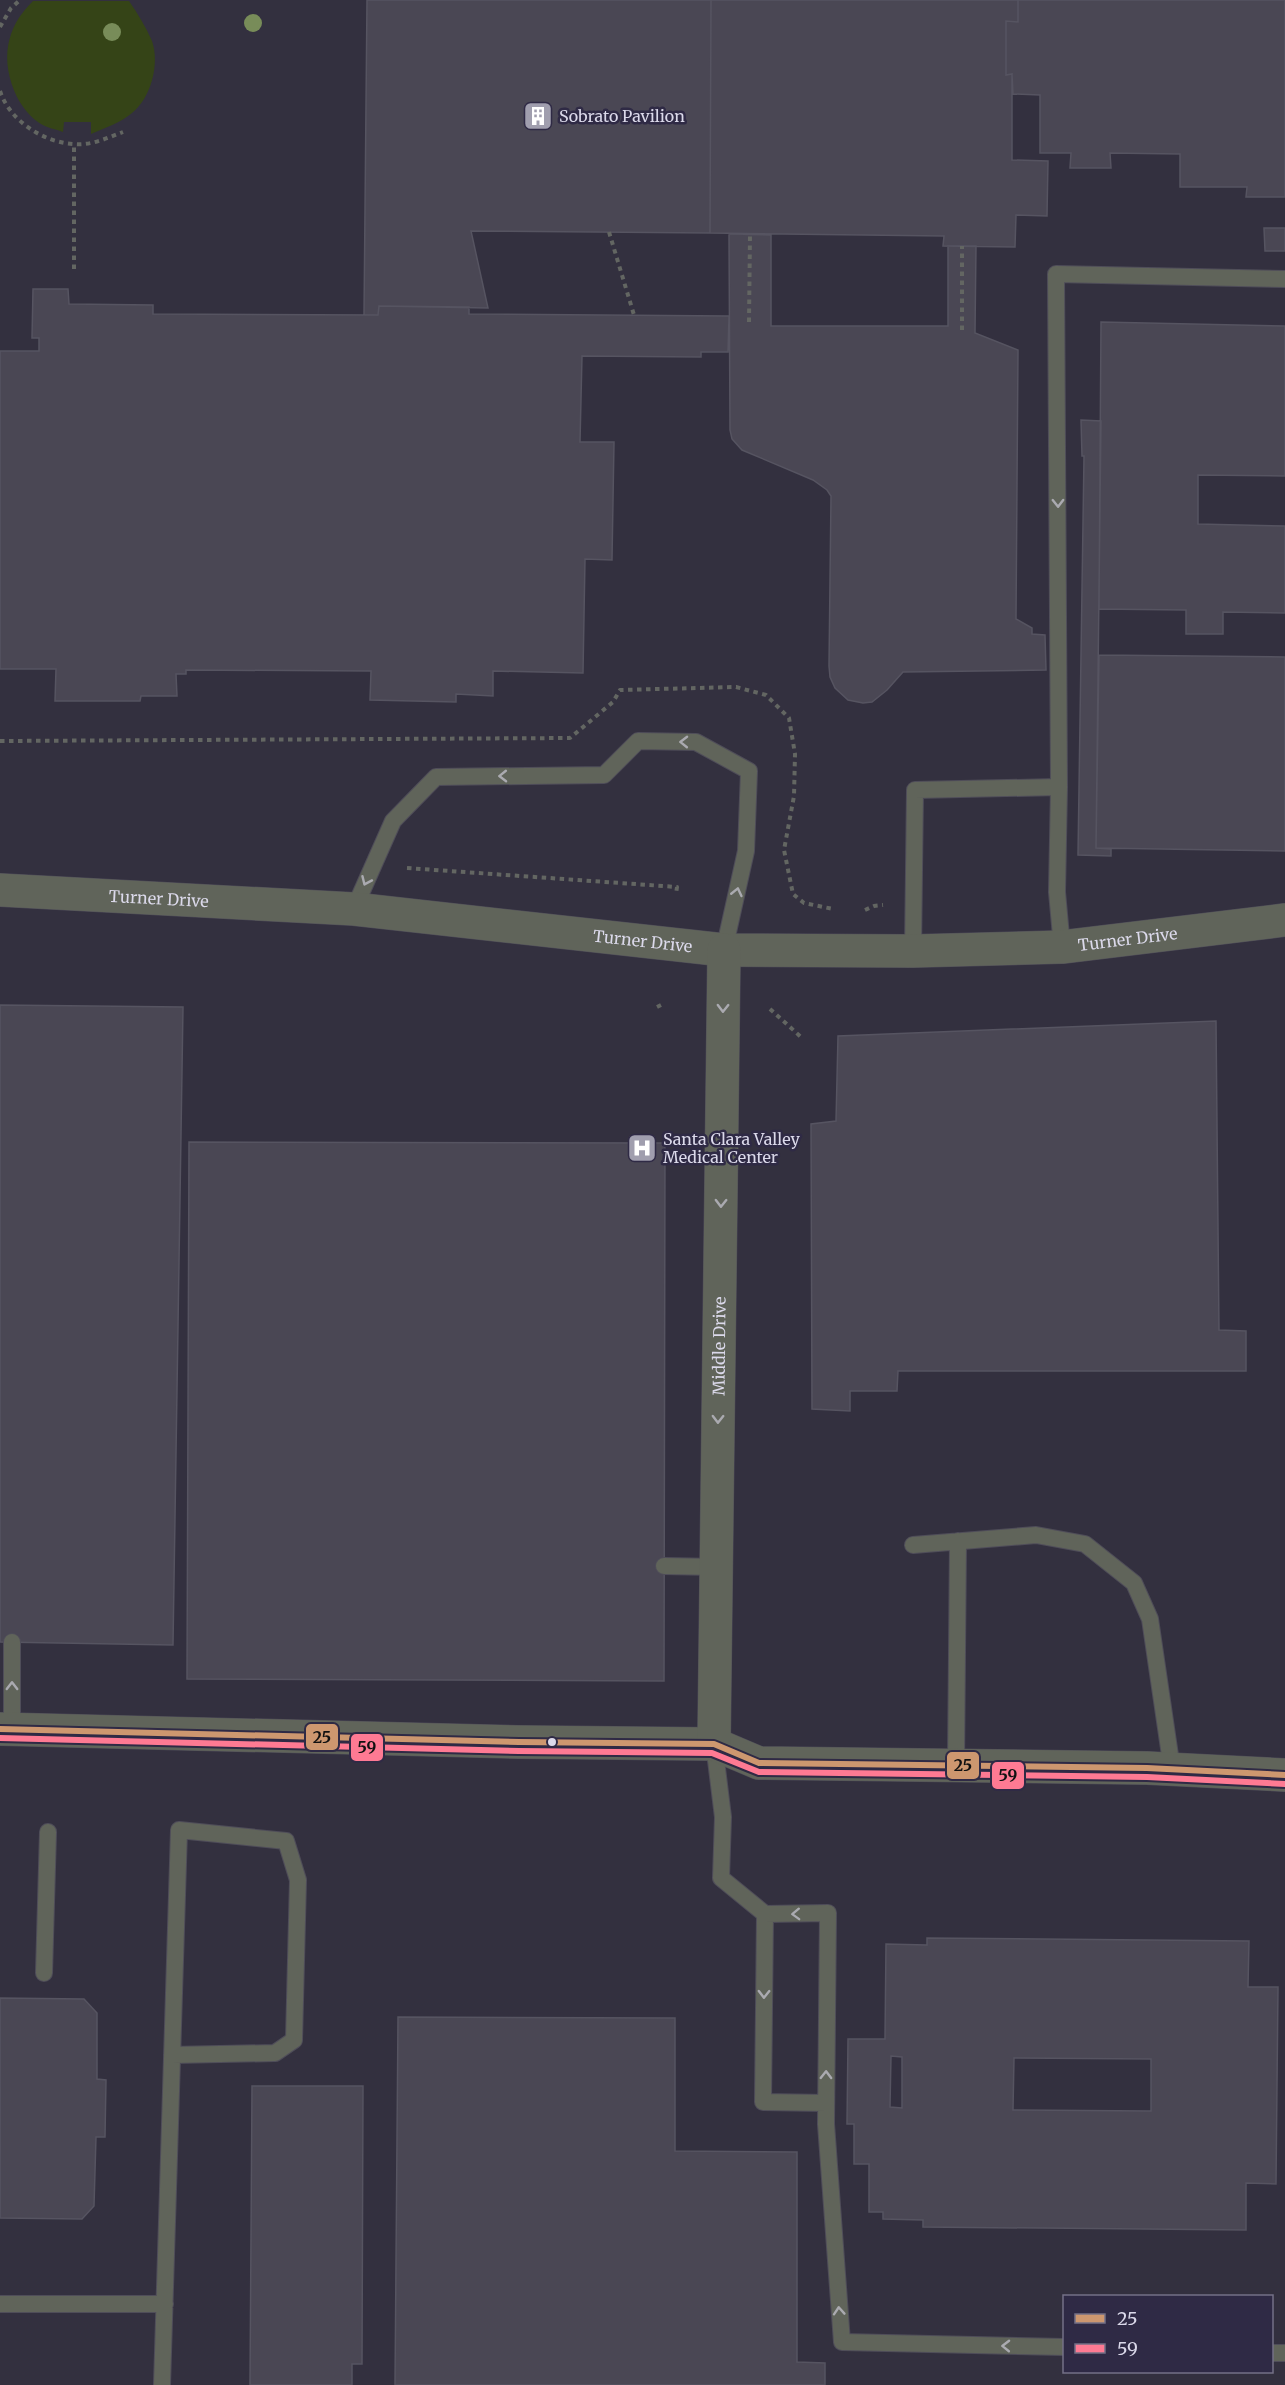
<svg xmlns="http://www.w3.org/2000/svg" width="1285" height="2385" font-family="Merriweather,serif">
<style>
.green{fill:#354417}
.building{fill:#4a4754;stroke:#565461;stroke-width:1.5;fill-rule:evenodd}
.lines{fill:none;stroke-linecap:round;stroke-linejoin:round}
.service-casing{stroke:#4f4d59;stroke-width:18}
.minor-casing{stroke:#4f4d59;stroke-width:34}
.path{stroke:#636662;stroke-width:4;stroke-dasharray:4.5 4.5;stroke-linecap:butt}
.service{stroke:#60645a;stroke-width:16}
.minor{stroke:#60645a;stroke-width:33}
.bus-1-casing{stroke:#2f2a45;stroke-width:10}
.bus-2-casing{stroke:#2f2a45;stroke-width:10}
.bus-1{stroke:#cd976f;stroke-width:6}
.bus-2{stroke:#fe7a93;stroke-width:6}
.tree{fill:#788c59}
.oneway{stroke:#aaaab0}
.bus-dot{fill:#dbd9ea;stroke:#2f2a45;stroke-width:2}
.labels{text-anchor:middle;stroke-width:5;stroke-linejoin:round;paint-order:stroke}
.poi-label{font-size:16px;fill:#dbd9ea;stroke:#2f2a45;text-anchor:start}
.street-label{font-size:16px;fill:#dbd9ea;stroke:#2f2a45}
.line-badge{stroke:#2f2a45;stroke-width:2}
.pale-badge-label{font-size:16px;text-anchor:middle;font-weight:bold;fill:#111}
</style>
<rect width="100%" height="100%" fill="#33303f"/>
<path class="green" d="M33,1H129C138,14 146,27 152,41C160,64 151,98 132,113C120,123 105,128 91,134V122H64L63,132C56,129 47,128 41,124C31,118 22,107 17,97C0,61 5,28 33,1Z"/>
<path class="building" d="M367,0H711L710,233L471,231L488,308L379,306L378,315H364Z
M711,0H1018V22L1006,21V75L1012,74V160L1048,161L1047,216L1016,215L1015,247L943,246L944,236L710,233Z
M1018,0H1285V197H1246L1247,187H1180V154L1110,153L1111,168H1070L1071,153H1040V95L1013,94L1012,74L1006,75V21L1018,22Z
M1264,228H1285V251H1265Z
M729,234L771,235V326H948V246H976L975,333L1018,350L1016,619L1032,628V634L1045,635L1046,670L903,672L887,690L872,702L863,703L848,700L835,688L830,677L829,666L831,496L827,490L813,480L742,450L732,439L730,430Z
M33,289H68L69,304L153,305V314L378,315L379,306L469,307V314L729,316L728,352H701V357L582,356L580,442H614L612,560L585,559L583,673L493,671V696L456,694V702L370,700L371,671L186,670V674H176L177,696H141L140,701H55L56,669H0V351H39V338H32Z
M1101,322L1285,326V476L1198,475V524L1285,526V613L1223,612V634H1186V610L1099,609Z
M1081,420L1101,421L1096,848L1111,849V856L1078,855L1084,456H1082Z
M1099,655L1285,657V851L1096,848Z
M0,1005L183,1007L173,1645L0,1642Z
M1216,1021L1219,1330L1246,1331V1371H898L897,1391H850V1411L812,1409L811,1124L836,1121L838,1036Z
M189,1142L665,1143L664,1681L187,1679Z
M927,1938L1249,1941L1248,1987H1278L1276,2184L1246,2183V2230L923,2227V2220L883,2219V2212H869V2164H854V2124H847L848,2039H885L886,1944L927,1945ZM891,2056L902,2057V2108L890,2107ZM1014,2058L1151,2059V2111L1013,2110Z
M0,1998L84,1999L97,2013V2079L106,2080L105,2137H96L94,2206L82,2219L0,2218Z
M398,2017L675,2018V2151L797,2152V2362L825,2363V2385H395Z
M252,2086H363L362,2364H352V2385H250Z"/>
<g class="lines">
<g class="service-casing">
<path id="service" d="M1059,787L1056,274L1285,279
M354,909L393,821L436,777L604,775L638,741L696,742L749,771L746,851L724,950
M913,951L915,790L1059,787L1057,892L1062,947
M913,1545L1036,1535L1085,1544L1134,1583L1150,1619L1172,1769
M664,1566L716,1567
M12,1730V1642
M714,1744L723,1817L721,1878L765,1914L828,1913L826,2124L842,2342L1064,2347
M956,1765L958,1541
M765,1914L763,2102L826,2103
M44,1973L48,1832
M0,2304H165
M1272,2353H1285
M162,2385L179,1830L286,1841L298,1880L294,2040L275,2053L172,2055"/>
</g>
<g class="minor-casing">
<g id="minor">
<path id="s1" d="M0,890L354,909L724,950L913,951L1062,947L1285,920"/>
<path d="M0,1729L519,1742L714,1744L759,1763L1147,1768L1285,1775"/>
<path id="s2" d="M714,1744L724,950"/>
</g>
</g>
<path class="path" d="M0,27L11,8L20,0
M0,91C10,121 43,142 73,144C91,146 107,138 123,132
M609,232L634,315
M74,269V145
M749,322L750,235
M962,330V246
M0,741L570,738L613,702L620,690L736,687L766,695L789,718L795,754L794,796L784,850L793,894L804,903L833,909
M407,868L677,887L676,894
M865,910L874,906L883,905
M657,1007L661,1005
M770,1009L801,1037"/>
<use href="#service" class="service"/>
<use href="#minor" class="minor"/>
<g class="bus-1-casing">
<path id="bus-1" d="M0,1729L519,1742L714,1744L759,1763L1147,1768L1285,1775"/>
</g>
<g class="bus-2-casing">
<path id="bus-2" d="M0,1738L519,1751L712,1753L759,1772L1147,1777L1285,1784"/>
</g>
<use href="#bus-1" class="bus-1"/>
<use href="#bus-2" class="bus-2"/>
</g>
<g class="tree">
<circle cx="253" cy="23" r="9"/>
<circle cx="112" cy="32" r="9"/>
</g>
<defs><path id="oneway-chevron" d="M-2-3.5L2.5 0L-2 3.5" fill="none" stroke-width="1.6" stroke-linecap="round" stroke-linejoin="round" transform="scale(1.5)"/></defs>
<g class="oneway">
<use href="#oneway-chevron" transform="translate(1058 503) rotate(89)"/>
<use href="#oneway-chevron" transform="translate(684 742) rotate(-179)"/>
<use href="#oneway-chevron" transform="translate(503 776) rotate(179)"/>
<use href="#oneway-chevron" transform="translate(366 881) rotate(114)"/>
<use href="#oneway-chevron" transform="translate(737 892) rotate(-77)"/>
<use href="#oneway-chevron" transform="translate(723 1008) rotate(91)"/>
<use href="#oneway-chevron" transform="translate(721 1203) rotate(91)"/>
<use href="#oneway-chevron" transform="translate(718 1419) rotate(91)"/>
<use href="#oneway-chevron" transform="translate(12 1686) rotate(-90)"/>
<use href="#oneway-chevron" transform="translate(796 1914) rotate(178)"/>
<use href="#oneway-chevron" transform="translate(764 1994) rotate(91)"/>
<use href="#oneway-chevron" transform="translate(826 2075) rotate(-89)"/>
<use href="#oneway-chevron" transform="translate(839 2311) rotate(-94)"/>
<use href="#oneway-chevron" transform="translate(1006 2346) rotate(-179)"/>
</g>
<defs>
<g id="building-square" transform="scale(1.5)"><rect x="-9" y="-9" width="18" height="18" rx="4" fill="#a09eae" stroke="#2f2a45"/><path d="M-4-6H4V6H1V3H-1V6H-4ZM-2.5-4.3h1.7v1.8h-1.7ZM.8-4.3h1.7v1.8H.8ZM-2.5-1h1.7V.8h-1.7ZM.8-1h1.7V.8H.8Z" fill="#fff"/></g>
<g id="hospital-square" transform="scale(1.5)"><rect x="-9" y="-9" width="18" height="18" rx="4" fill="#a09eae" stroke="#2f2a45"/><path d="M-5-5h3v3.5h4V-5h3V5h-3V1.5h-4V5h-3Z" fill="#fff"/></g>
</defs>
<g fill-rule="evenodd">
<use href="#building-square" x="538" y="116"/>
<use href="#hospital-square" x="642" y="1148"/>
</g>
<circle class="bus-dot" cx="552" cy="1742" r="5"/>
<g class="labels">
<g class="poi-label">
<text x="559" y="122">Sobrato Pavilion</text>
<text x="663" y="1145">Santa Clara Valley<tspan x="663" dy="18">Medical Center</tspan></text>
</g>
<g class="street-label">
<text dy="6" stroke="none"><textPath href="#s1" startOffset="159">Turner Drive</textPath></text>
<text dy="6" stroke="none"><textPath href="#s1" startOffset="1131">Turner Drive</textPath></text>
<text dy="6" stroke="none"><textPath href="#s1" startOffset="645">Turner Drive</textPath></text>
<text dy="6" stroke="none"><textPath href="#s2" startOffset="398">Middle Drive</textPath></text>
</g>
</g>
<g class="line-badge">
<rect x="305" y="1723" width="34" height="28" rx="6" fill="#cd976f"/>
<rect x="350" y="1733" width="34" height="29" rx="6" fill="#fe7a93"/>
<rect x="946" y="1751" width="34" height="29" rx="6" fill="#cd976f"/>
<rect x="991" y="1761" width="34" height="29" rx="6" fill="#fe7a93"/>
</g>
<g class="pale-badge-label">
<text x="322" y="1743">25</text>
<text x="367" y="1753">59</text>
<text x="963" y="1771">25</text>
<text x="1008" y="1781">59</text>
</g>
<rect x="1063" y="2295" width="210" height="78" fill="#2f2a45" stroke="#747087" stroke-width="1.5"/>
<rect x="1075" y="2314" width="30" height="9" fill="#cd976f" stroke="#747087" stroke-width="1.5"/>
<text x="1117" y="2325" font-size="18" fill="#dbd9ea">25</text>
<rect x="1075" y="2344" width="30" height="9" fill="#fe7a93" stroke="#747087" stroke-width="1.5"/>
<text x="1117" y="2355" font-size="18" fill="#dbd9ea">59</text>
</svg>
